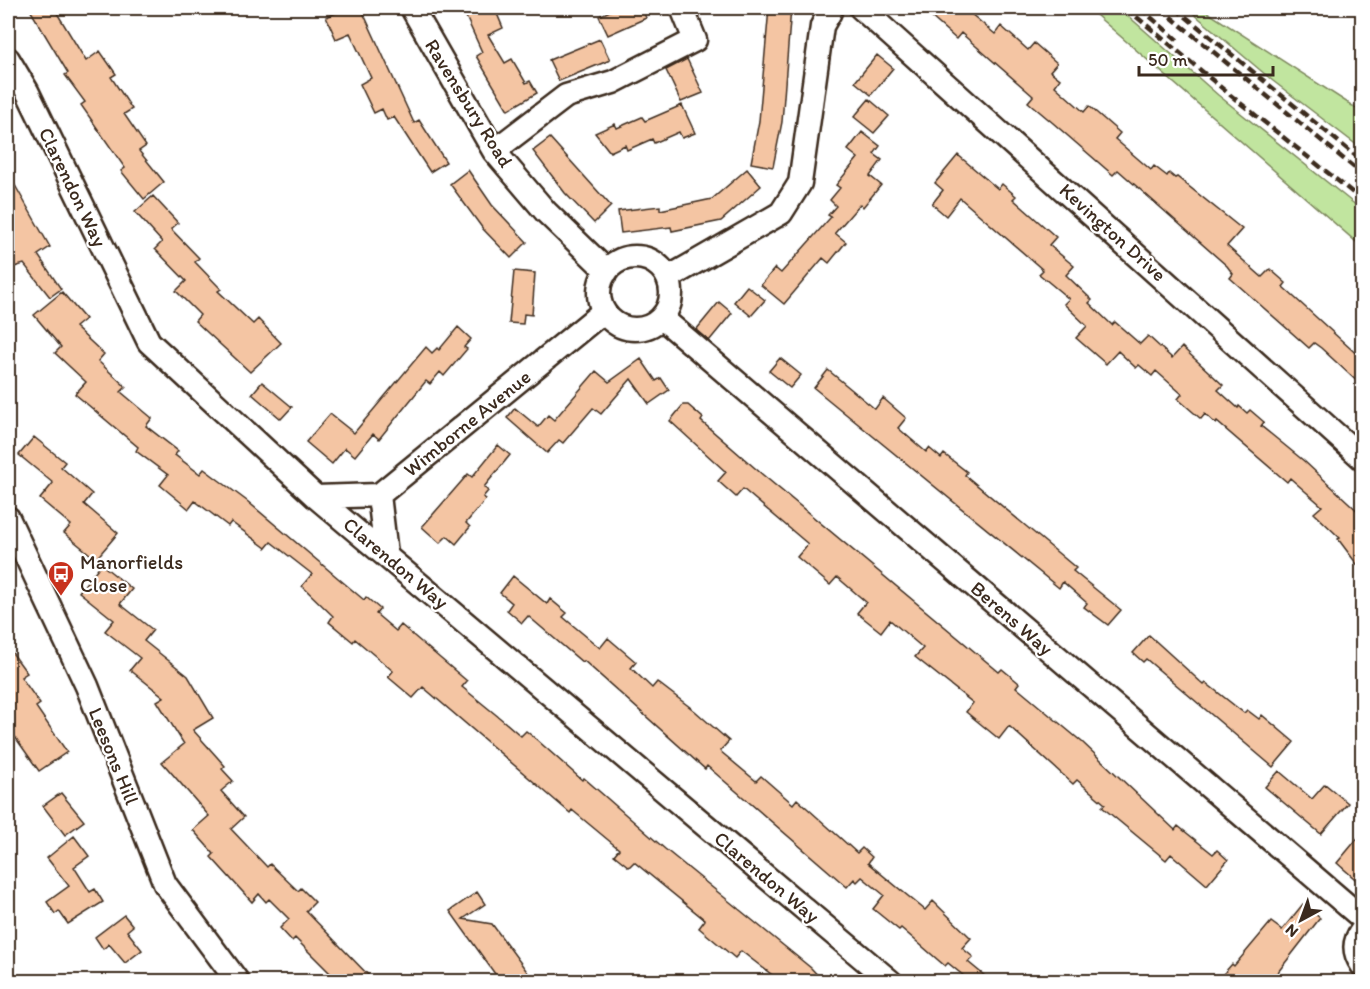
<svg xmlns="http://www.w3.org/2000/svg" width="1370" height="989" font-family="Itim,sans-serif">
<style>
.green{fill:#c1e59f;stroke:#7e885e;stroke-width:1.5}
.building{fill:#f4c5a3;stroke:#3b2a1e;stroke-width:1.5}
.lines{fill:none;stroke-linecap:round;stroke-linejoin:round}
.minor-casing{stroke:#3b2a1e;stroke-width:27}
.minor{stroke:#fff;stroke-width:22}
.rail{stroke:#3b2a1e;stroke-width:4.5;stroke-dasharray:9 4.5;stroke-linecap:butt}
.labels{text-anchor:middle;stroke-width:4.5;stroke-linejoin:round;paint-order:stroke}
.street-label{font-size:20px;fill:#3b2a1e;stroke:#fff}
.poi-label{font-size:20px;fill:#3b2a1e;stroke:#fff;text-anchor:start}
</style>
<rect width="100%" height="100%" fill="#fff"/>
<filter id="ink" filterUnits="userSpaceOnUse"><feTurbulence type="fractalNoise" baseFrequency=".0167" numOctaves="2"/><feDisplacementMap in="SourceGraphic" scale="12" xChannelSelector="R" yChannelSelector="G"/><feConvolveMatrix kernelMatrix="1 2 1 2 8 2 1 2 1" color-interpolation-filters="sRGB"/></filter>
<g filter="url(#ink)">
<path class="green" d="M1088,8H1119L1218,95L1362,210V247Z
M1187,8H1201L1362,112V149L1273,81Z"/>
<path class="building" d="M29,8H54L86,61L100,51L116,74L111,77L132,109L124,114L146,146L139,151L164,182L144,199L121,171L125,168L81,105L85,102L65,75L68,73Z
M348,8H361L414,123L419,120L446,162L430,172L394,117L387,120L382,109L374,113L360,84L371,78L350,33L336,39L326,17Z
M462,8H486L488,12L495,9L503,28L488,35L505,63L512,59L526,83L530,81L537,93L508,110L476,56L482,52Z
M616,8H642L646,18L608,35L599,16Z
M769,8H791L782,122L773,167L751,163L759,121Z
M921,8H964L995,34L1001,26L1028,50L1034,43L1057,63L1050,71L1060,79L1055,86L1084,112L1089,106L1120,133L1115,139L1151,170L1154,166L1167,176L1169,173L1175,178L1177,177L1242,229L1227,246L1262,277L1270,269L1286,283L1283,287L1362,359V386L1321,348L1314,343L1309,348L1230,278L1233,274L1227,266L1118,170L1113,175L1053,123L1028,102L1033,96L961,33L956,39Z
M600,39L610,60L559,81L549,60Z
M877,55L893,68L871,95L855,82Z
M687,59L703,93L681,102L666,70Z
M869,99L889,116L874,133L854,117Z
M682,105L695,133L682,138L679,132L654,143L652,139L627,150L625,145L610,152L595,133L615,124L617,128L642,117L645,121Z
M862,132L880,146L874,154L882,160L870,176L881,185L863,207L860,204L835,233L846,242L829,263L823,258L784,304L761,285L775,268L781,273L831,217L828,215L836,206L830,200L840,188L836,185L858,158L848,150Z
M550,138L611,206L594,223L565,193L533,151Z
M958,155L998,189L1002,184L1016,196L1013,199L1056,237L1049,245L1074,266L1066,275L1092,300L1089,303L1112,325L1115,322L1140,344L1148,336L1172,358L1182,347L1223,385L1218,390L1238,408L1239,406L1247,413L1250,410L1264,422L1261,426L1304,461L1362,515V571L1338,539L1340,538L1314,513L1322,506L1290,478L1287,482L1217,422L1216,424L1205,414L1201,419L1178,399L1182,394L1156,371L1152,376L1139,365L1136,368L1118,351L1106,364L1076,338L1087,326L1064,304L1069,299L1039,274L1043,270L960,198L946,216L932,204L943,190L935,183Z
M747,169L761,186L721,221L672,231L671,227L621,233L618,211L660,206V210L712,199Z
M468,170L492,205L527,242L511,258L483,229L450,184Z
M8,173L50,247L38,255L61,289L50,297L24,264L14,267L8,257Z
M153,196L178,223L171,229L199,258L195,262L221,289L218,291L253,324L258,319L281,343L250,372L195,321L200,315L176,291L186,281L155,249L162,242L135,212Z
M514,271L535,273L532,315L524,314L523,324L509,323Z
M747,286L765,300L751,316L734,302Z
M62,292L85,319L75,327L104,354L98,361L126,387L121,392L152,418L146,426L178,451L175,455L200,474L204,469L247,501L364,600L366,597L380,609L376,614L396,631L401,625L467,681L462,687L500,718L521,736L526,731L536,739L582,780L584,778L665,849L811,968L823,981H780L741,951L735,958L699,928L705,920L634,862L629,867L614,855L619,849L572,810L570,813L423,687L413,698L388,677L393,671L355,639L353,642L329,622L333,616L302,586L312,574L271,542L266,548L231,522L228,526L195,501L189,509L160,485L168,475L136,451L138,447L75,394L86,382L55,353L61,347L34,315Z
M719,302L732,313L709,341L696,330Z
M458,327L471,339L464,347L467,349L444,376L440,372L430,384L426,381L379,439L373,434L355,456L345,448L332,464L306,442L330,414L354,433L426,347L432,353L437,348L439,350Z
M780,358L801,375L790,388L769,371Z
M641,359L656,381L661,378L669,390L649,404L631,379L601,414L593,408L563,443L559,440L547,453L507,418L515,408L538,427L548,415L554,420L596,371L609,382Z
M828,370L875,409L883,398L906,418L898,428L926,452L929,448L941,458L944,454L967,472L965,475L1076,568L1073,571L1121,610L1108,625L1084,607L1087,603L1063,582L1059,588L814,388Z
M262,382L292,407L281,419L252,394Z
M683,405H688L703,418L701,421L763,475L999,672L1002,669L1019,683L1016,687L1082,742L1175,830L1178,826L1213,854L1217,850L1228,860L1207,885L1171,854L1166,860L1102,807L1105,804L1077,780L1073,784L1009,726L999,739L966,712L973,703L915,657L923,648L890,620L881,632L857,613L866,602L837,577L830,585L797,557L808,544L743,489L736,497L718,481L726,472L670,421Z
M34,437L65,462L61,467L92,494L84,504L118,533L96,559L64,533L71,525L40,499L53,483L19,455Z
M498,445L510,455L484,487L488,491L483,497L486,499L466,523L470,527L456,544L447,536L440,543L422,527L468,474L472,477Z
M101,564L132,589L120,604L153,630L144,641L188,676L213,718L193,730L225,766L222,769L233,781L221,791L244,817L231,829L267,867L270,864L298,891L301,888L315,902L306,911L374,981H338L295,938L292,941L280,928L289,919L269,899L266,902L259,894L252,902L211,857L214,854L193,830L209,816L162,762L184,744L157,701L164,697L130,670L140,658L105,631L114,620L79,592Z
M513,576L547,604L550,599L567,613L563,617L600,648L608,638L636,662L631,668L652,688L657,682L695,711L729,741L720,751L756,781L761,776L793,804L797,799L857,853L862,848L872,857L868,863L925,910L933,901L971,938L962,948L973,957L968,962L991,981H970L948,963L945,966L901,928L899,930L873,909L884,895L862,877L857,882L854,879L847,887L707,766L705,769L584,661L582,662L528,616L522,623L507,610L512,603L500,593Z
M1149,635L1204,685L1206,683L1244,713L1247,710L1259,719L1262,715L1294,742L1273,767L1146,659L1143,662L1133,653Z
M8,647L27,673L21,677L40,704L36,707L67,752L39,771L8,727Z
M1279,771L1312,799L1325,784L1348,803L1321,834L1265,787Z
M61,793L84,821L65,835L43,806Z
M1362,833V885L1337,863Z
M74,836L89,856L74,867L90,892L95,889L103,902L68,924L59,911L55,914L47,902L69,886L47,858Z
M477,892L485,904L463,919L492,924L534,981H500L450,911Z
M1303,904L1320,918L1271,981H1217L1232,964L1234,966L1271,922L1282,930Z
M124,915L133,926L127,931L142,950L125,963L109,944L103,949L95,937Z"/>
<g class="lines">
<g class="minor-casing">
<path id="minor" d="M412,8L494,151L546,212L607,271
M861,8L1362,458
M8,59L27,91L149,342L316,497L891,982
M494,151L566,96L613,82L695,40L682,8
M599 293a36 36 0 1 1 72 0a36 36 0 1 1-72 0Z
M668,278L781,213L800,183L822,26L830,12L829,8
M662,318L1362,918
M379,495L386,554
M316,497L379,495L604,311
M8,518L87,686L165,884L238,982
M1362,930C1353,942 1353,952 1362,965"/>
</g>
<use href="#minor" class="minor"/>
<path class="rail" d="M1126,8L1229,94L1362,200
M1140,8L1181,43
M1160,8L1362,174
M1175,8L1362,161"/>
</g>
</g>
<defs>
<g id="bus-pin" transform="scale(1.35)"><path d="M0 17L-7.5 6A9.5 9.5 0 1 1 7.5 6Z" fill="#c8321e" stroke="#fff"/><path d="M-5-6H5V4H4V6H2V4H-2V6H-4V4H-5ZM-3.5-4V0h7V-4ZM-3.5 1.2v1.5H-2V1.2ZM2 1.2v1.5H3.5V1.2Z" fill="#fff"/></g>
</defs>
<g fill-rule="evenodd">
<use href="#bus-pin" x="61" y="574"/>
</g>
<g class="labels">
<g class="street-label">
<text transform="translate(469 103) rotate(58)" y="7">Ravensbury Road</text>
<text transform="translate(73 187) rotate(64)" y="7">Clarendon Way</text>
<text transform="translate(1113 232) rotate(42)" y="7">Kevington Drive</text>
<text transform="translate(467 423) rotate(-39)" y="7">Wimborne Avenue</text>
<text transform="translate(396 563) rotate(40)" y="7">Clarendon Way</text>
<text transform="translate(1012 618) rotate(41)" y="7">Berens Way</text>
<text transform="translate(114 756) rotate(68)" y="7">Leesons Hill</text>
<text transform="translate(767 877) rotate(40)" y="7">Clarendon Way</text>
</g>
<g class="poi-label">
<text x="80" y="569">Manorfields<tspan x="80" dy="23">Close</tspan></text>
</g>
</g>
<rect width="1370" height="989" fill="none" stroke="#fff" stroke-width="30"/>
<rect x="15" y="15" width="1340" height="959" fill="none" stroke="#3b2a1e" stroke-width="2" filter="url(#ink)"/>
<g transform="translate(1301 920) rotate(221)" stroke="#ffffff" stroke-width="4.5" paint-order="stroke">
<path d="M0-4.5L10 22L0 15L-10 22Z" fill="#3b2a1e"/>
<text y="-9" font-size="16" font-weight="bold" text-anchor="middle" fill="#3b2a1e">N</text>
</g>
<path d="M1139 66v9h134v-9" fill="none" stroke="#3b2a1e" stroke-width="3"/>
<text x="1148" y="66" font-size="18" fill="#3b2a1e" stroke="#ffffff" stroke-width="4.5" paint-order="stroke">50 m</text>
</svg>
